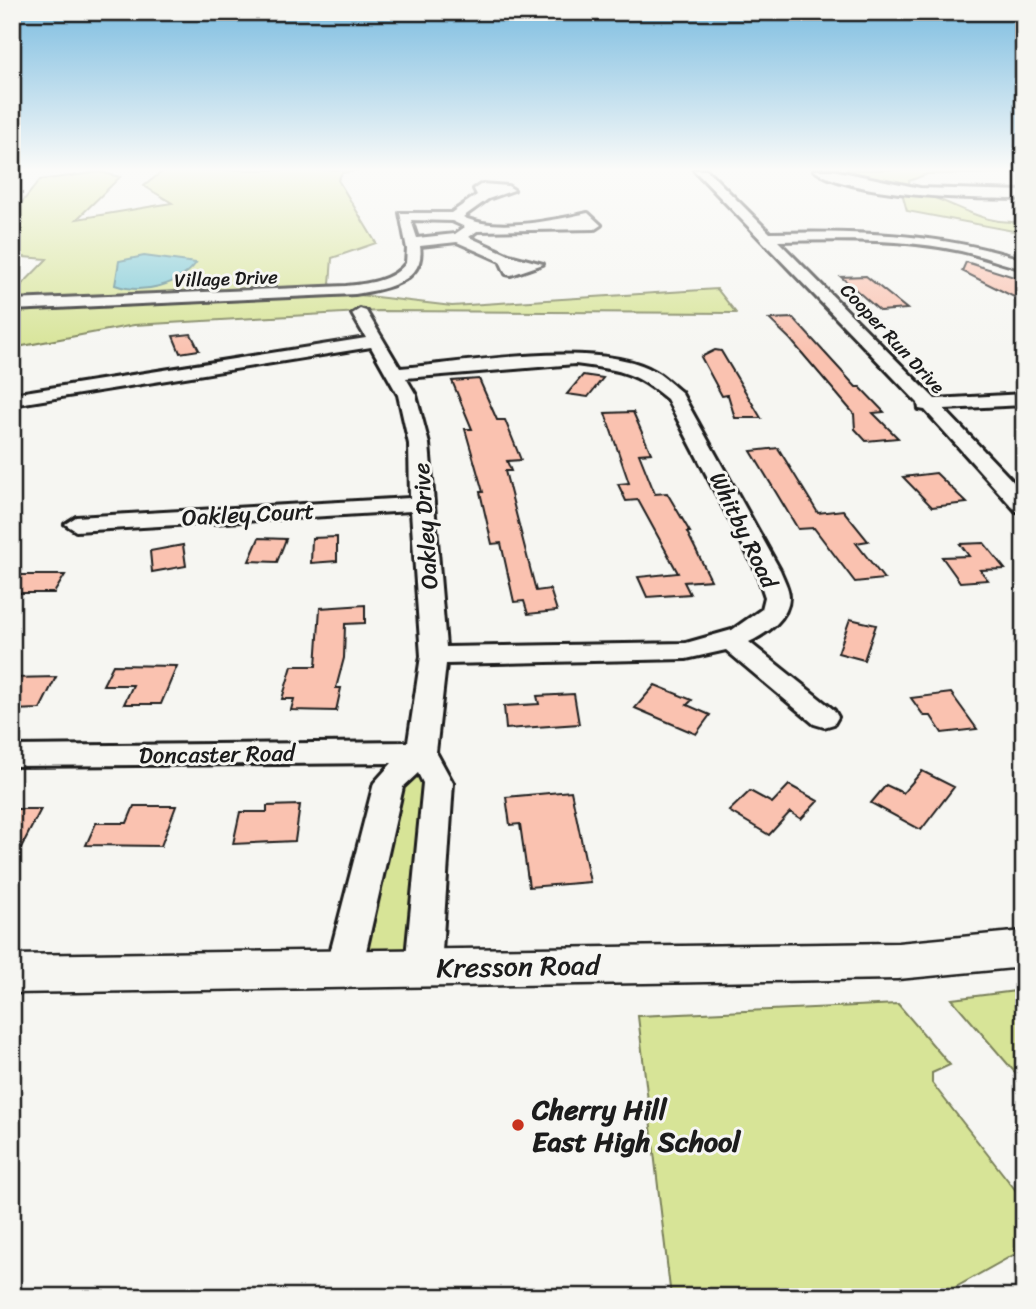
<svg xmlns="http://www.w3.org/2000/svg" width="1036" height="1309" font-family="Sriracha,sans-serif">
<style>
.green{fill:#d7e497;stroke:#7a805a;stroke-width:2}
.water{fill:#78c7d4;stroke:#53838a;stroke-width:2}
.building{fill:#fac2b0;stroke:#1c1c1c;stroke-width:2}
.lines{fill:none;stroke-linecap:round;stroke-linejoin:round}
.minor-casing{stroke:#1c1c1c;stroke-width:6}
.tertiary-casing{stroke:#1c1c1c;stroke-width:5}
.minor{fill:#f6f6f2;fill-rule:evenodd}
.tertiary{fill:#f6f6f2;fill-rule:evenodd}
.poi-dot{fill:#c8321e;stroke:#f6f6f2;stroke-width:2.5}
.labels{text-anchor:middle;stroke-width:6;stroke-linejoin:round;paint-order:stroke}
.far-street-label{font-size:19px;fill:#1c1c1c;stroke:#f6f6f2}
.street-label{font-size:23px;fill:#1c1c1c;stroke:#f6f6f2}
.near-street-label{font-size:28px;fill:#1c1c1c;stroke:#f6f6f2}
.near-poi-label{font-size:28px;font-weight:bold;fill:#1c1c1c;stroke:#f6f6f2;text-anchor:start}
</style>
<rect width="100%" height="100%" fill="#f6f6f2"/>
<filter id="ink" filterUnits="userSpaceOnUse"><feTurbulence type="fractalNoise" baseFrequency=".0143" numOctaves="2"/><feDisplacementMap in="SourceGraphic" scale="14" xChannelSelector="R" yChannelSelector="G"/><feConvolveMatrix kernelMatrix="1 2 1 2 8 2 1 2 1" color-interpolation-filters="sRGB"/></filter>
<g filter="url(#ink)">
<path class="green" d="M164,170H359L342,173L338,180L376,243L332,258L330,284L351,294L452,306L717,289L736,313L379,311L134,325L12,348V295L47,259L12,256V215L40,180L100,172L120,177L77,219L172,203L144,186Z
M832,170H1024L1012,173L927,174L909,181L910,191C949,197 981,228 1024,221V233L907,211L902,193Z
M421,752L438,783L423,967L344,969L389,783Z
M1024,990V1083L952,999Z
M898,1004L950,1065L932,1073V1083L1024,1201V1249L938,1297H671L638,1016Z"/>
<path class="water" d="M144,256L196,263C180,285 142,295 115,285L119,261Z"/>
<path class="building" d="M966,262L1024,280V302L962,271Z
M866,276L907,309L880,311L841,277Z
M793,318L856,387H860L884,412L873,413L898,438L866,441L855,429L854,414L790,339L769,319Z
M191,334L199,350L180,353L173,336Z
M715,350L721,351L761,418H735L728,395L722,396L701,357Z
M583,375L603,378L588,397L567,394Z
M479,379L497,420H505L521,460L507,461L511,471H505L536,591L550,589L557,611L528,614L524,601L514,602L501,543L492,544L480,492H483L465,429H472L452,381Z
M633,412L651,453L639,454L655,494L667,493L690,532H687L711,580L684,582L690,594L647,597L638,577L678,573L638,500L626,501L618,484L629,483L605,413Z
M778,448L818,513L843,510L868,541L856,543L884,579L855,582L814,528L798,529L751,451Z
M936,473L967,503L932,507L903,477Z
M337,537V561L311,563L312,538Z
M259,538L286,539L277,562L249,561Z
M984,543L1005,569L980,570L988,580L960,582L942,557L969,556L960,544Z
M183,545L186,566L152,572L150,551Z
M19,575H65L54,593H12V586Z
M365,605V623L345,624L344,658L336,688H341L336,711L291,710L294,699H282L292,666H316L320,608Z
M850,619L876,625L864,660L838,653Z
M113,665L177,666L161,704H124L133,685H103Z
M56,677L40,709L12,710V678Z
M655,685L692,700L687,705L710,715L696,734L635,708Z
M951,693L977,729L942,733L931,716H924L911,698Z
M574,694L579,724L506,729L504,706L539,704L537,696Z
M922,771L954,787L921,830L871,803L886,785L903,793Z
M789,785L818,801L801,819L790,812L769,835L729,811L750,791L772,803Z
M571,791L590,882L529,887L520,824L510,825L506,797Z
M300,805L295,841L233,844L240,812H267V806Z
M134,806H176L161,846L86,845L96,823H127Z
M12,809H41L12,865Z"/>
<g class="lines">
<g class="minor-casing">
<path id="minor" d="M694,170H707L770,233C857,231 941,233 1024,260V269C1003,264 983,256 961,251C901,238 839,240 778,241L935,399L1024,394V405L944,409L1024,493V512L1016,511L925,410L919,409L918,403Z
M814,170H832L920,188L1024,191V199C976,199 852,197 814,170Z
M482,184L508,186L514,190L488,199L463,217C496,233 554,220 588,213L601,225L595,229L477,231L469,237L509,255L543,264L511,275L506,274L500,261L457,242L420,246C426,283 382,290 355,294L12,310V300L346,286C366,284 393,281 406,263L407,249L400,213H451L477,195L474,189ZM411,220L452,221L465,227L455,234L417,238Z
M360,309L366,311L400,368C465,363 601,338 656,372C665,377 673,386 681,392L780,570C783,578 789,588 789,597C789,619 766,634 749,642L834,710L838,717L834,724L824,727L814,724L726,650L686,659L446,664L436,752L453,783L441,967L436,978L423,982L410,978L405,967L423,783L418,773L403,787L362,969L357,980L344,985L331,980L326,969L374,783L392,763L12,766V746L408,742L421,656L411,511L76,531L65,524L76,517L410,498L409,444L398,395L371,347L12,405V394L366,338L352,314ZM575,364C618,370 633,370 667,399L756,570L765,597L762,609L732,630L686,643L446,647L429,444L416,395L406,378Z"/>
</g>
<g class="tertiary-casing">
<path id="tertiary" d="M1024,931V967L898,979L12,993V955L898,943Z"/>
</g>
<use href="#minor" class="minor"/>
<use href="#tertiary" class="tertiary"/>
</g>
</g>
<linearGradient id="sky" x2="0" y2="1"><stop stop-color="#7bbce0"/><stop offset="0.48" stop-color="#fbfbf9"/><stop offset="1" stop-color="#fbfbf9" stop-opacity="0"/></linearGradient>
<rect width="1036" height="353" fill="url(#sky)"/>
<circle class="poi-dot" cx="518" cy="1125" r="7"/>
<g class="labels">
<g class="far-street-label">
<text transform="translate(226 278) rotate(-2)" y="7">Village Drive</text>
<text transform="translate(893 338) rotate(47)" y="7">Cooper Run Drive</text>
</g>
<g class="street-label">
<text transform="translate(248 514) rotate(-3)" y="8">Oakley Court</text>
<text transform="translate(425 526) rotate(-94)" y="8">Oakley Drive</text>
<text transform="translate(744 530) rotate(64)" y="8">Whitby Road</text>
<text transform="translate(217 754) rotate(-1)" y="8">Doncaster Road</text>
</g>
<g class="near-street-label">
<text transform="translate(518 966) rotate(-1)" y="10">Kresson Road</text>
</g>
<g class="near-poi-label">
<text x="532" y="1119">Cherry Hill<tspan x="532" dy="32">East High School</tspan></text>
</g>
</g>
<rect width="1036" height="1309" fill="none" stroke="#f6f6f2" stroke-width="42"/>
<rect x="21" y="21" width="994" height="1267" fill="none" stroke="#1c1c1c" stroke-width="2.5" filter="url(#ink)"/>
</svg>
